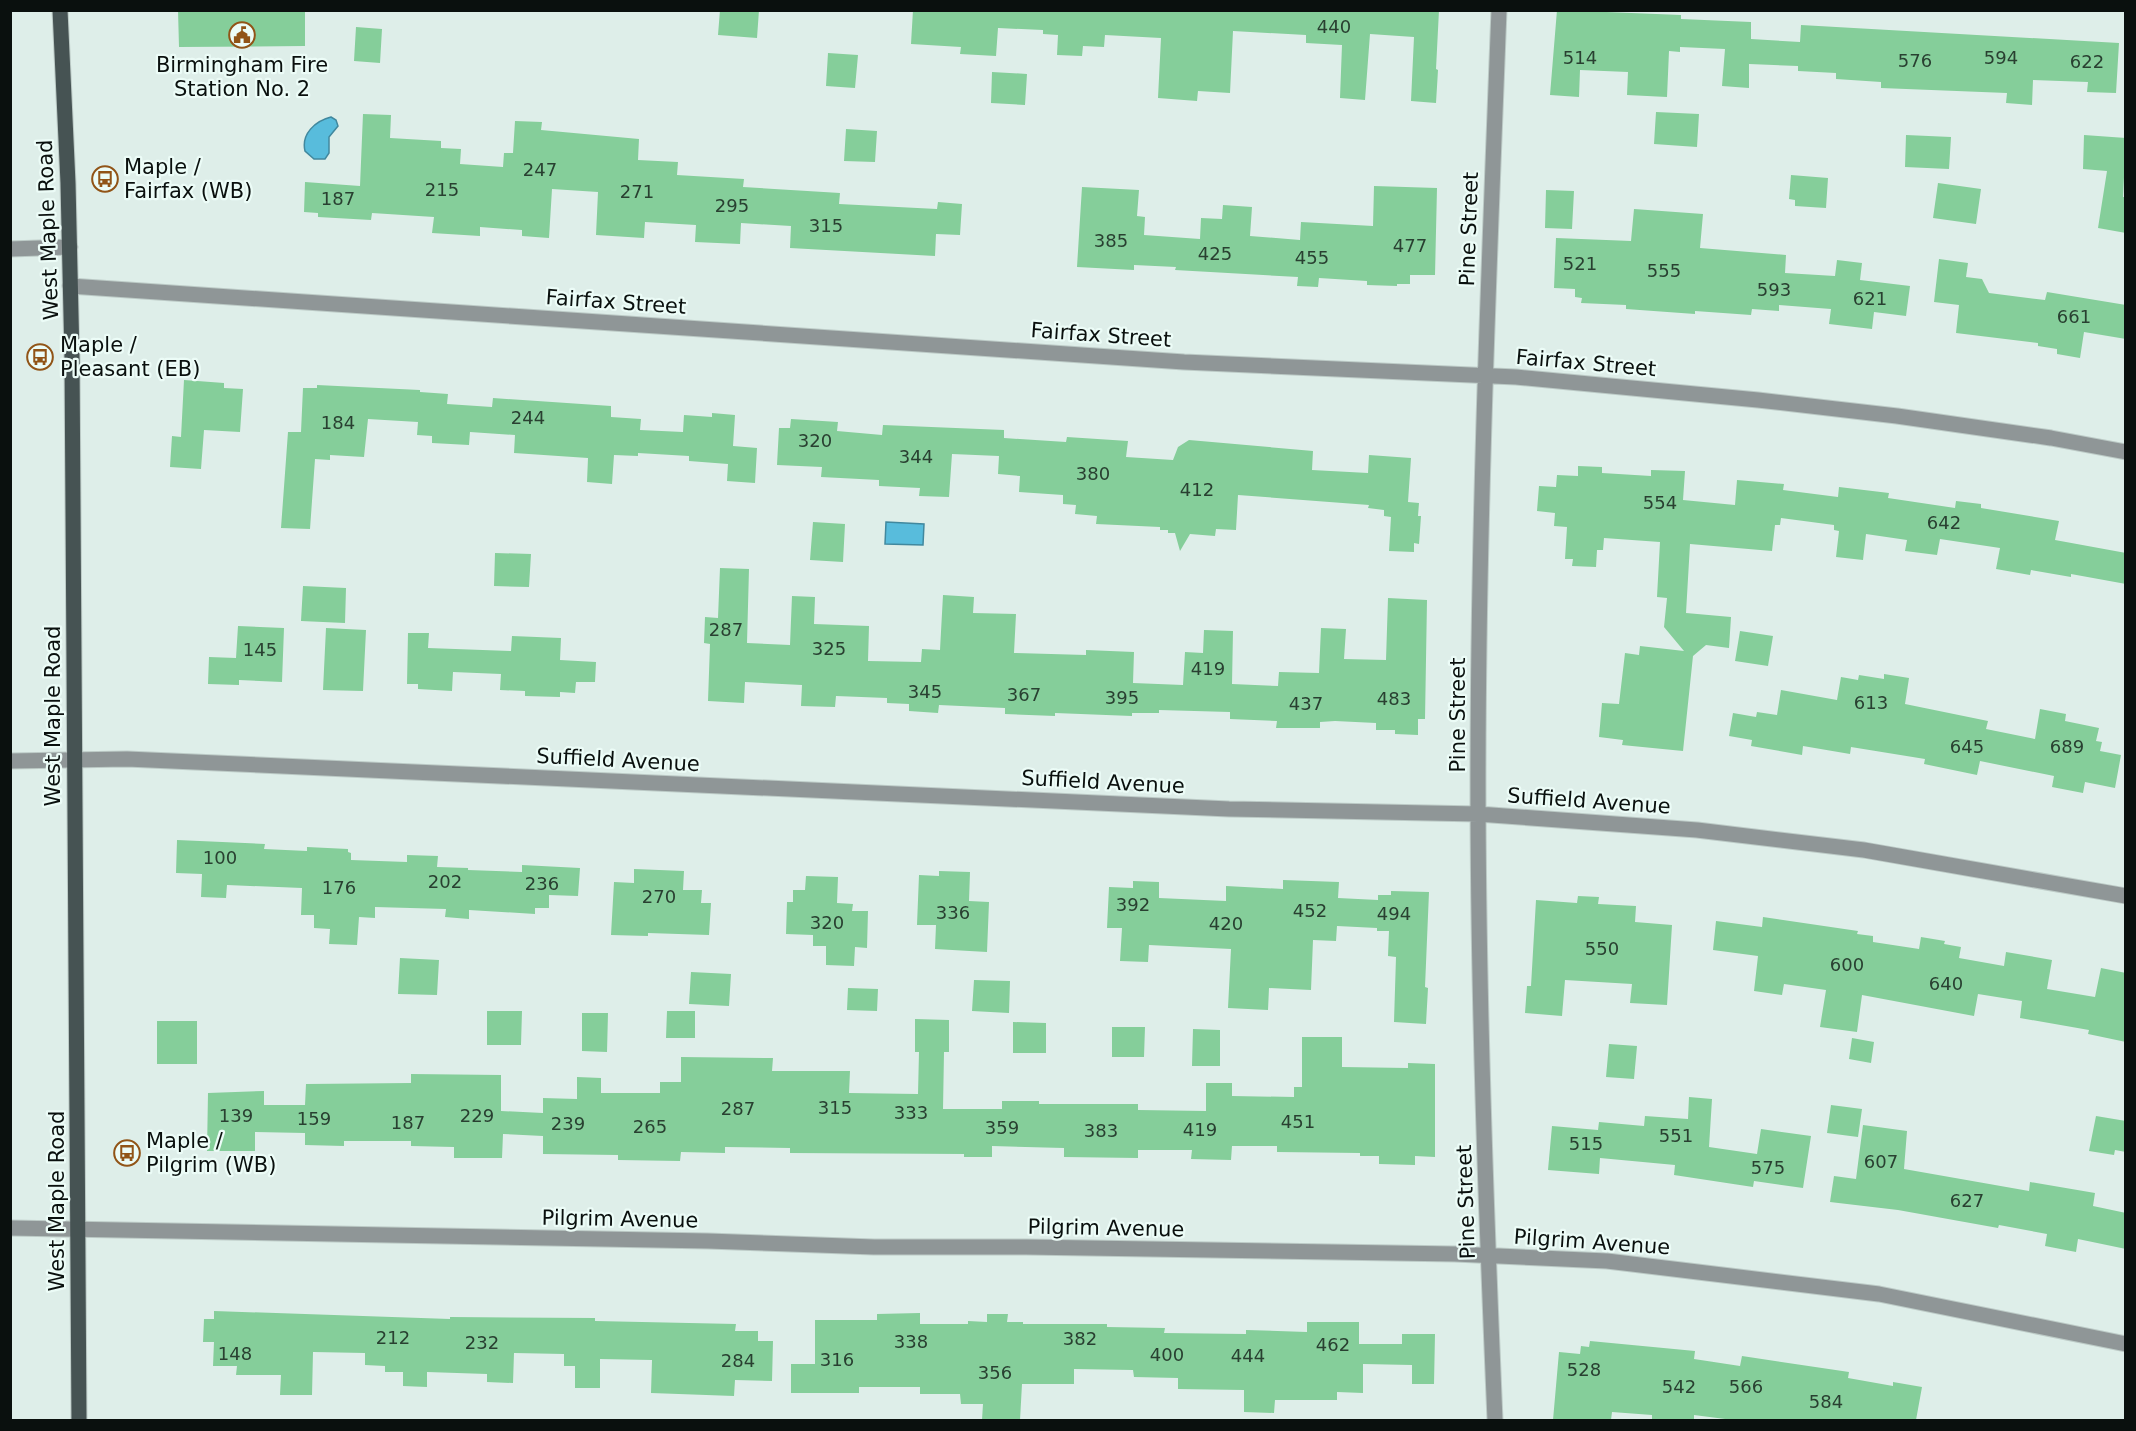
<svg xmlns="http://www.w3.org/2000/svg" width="2136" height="1431" font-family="'DejaVu Sans',sans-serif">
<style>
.water{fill:#58bcdc;stroke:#41889e;stroke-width:1.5}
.building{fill:#85ce9a}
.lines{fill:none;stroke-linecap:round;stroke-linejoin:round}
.minor-casing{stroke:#bccac6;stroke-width:17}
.major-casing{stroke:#bccac6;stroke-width:17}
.minor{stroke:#8f9697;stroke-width:15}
.major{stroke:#465353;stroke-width:15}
.labels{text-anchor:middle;stroke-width:4.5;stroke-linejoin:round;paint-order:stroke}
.number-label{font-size:18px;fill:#294031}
.poi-label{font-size:21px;fill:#0a100e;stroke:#ecfcf7;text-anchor:start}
.street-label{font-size:21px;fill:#0a100e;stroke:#ecfcf7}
</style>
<rect width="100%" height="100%" fill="#deeee9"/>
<path class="water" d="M331,117L336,120L338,126L329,137V153L325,159H314L305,151C301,134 315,121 331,117Z
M886,522L924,524L923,545L885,544Z"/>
<path class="building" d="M178,10H305V46L179,47Z
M720,10H759L757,38L718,35Z
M913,10H1439L1436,69L1438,70L1436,103L1411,101L1414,37L1370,34L1365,100L1340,98L1342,45L1306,43V35L1233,31L1230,93L1198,91L1197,101L1158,98L1161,38L1105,35L1104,47L1083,46L1082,56L1057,55L1058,35L1043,34V30L998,28L996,56L960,54L961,47L911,44Z
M1557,10L1681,15V19L1751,22V39L1800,42L1801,25L2119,43L2116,93L2087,92L2088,82L2033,80L2032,105L2006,103L2007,93L1881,88V82L1836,79V73L1798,71V66L1749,64V88L1722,86L1725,49L1680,47V52L1669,51L1667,97L1627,95L1628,72L1580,70L1579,97L1550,95Z
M356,27L382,29L380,63L354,61Z
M828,53L858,55L855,88L826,86Z
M992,72L1027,74L1025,105L991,103Z
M1656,112L1699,114L1697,147L1654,144Z
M363,114L391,115L390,138L441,141V148L461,149L460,164L503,167L504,153H513L515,121L542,122L541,130L639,139L638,160L678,162L677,175L744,179L743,187L840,193L839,204L937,209L938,202L962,204L960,235L936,234L935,256L790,248L791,226L741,223L740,244L695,242L696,225L645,222L644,238L596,235L598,192L552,189L549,238L522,236V230L480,227V236L432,233L434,217L372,213L371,220L318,217V213L304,212L305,182L360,186Z
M846,129L877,131L875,162L844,161Z
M1906,135L1951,137L1949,169L1905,167Z
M2084,135L2126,138L2123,197H2126V233L2098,228L2107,171L2083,169Z
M1791,175L1828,178L1826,208L1795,206V200L1789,199Z
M1938,183L1981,189L1976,224L1933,218Z
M1374,186L1437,188L1435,275H1410V284H1397V286L1367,285V281L1319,278L1318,287L1297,286L1298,277L1175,270L1176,267L1134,265V270L1077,267L1082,187L1139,190L1137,216L1145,217L1144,235L1200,239L1201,218L1222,219L1223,205L1252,207L1250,236L1300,240L1301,222L1373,226Z
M1546,190L1574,191L1572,229L1545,228Z
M1634,209L1703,214L1700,248L1786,255L1785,273L1835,276L1837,260L1862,263L1860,280L1910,286L1906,316L1874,312L1872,329L1829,324L1831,309L1779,305V311L1752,309L1751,315L1695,311V314L1626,309V305L1581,303L1582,298L1575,297V289L1554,288L1556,238L1631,241Z
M1939,259L1968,263L1966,277L1982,279L1989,293L2045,300L2047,292L2126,305V339L2084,332L2080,358L2057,354V349L2038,346V343L1956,333L1959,305L1934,302Z
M184,380L224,383V388L243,389L240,432L204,430L201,469L170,467L172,436L181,437Z
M317,385L420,390V392L448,394L447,404L492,407L493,398L611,406V417L641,419L640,430L683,432L684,415L712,417V413L735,415L733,446L757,448L755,483L727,481L728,464L689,461V456L638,453V456L614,455L612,484L587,482L588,458L514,453L515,435L470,432L469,445L432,443V436L417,435L418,422L368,419L364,457L330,455V460L315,459L310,529L281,528L288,432H301L303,388H317Z
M791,419L838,422L837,431L882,435L883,425L1004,430V438L1066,442L1067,437L1128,441L1126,457L1173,460L1178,447L1189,440L1313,451L1312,470L1368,473L1369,455L1411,458L1408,502L1419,503L1418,516H1421L1419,544L1414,543V552L1389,551L1391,517L1384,516V510L1368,508L1369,505L1238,495L1236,530L1216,529L1215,536L1190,534L1180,551L1175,533H1168V530H1160V527L1096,524L1097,516L1075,514L1076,505L1063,504V495L1019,492L1020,476L998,474L999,456L952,454L949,497L919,496L920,488L879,486V480L821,477L822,467L777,465L779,428H790Z
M1578,466L1602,467V473L1651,476V470L1685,471L1683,500L1735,505L1737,480L1784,484L1783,490L1838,497L1839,487L1889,493L1888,498L1955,508L1956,501L1981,504V508L2059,521L2055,540L2126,553V584L2071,574V577L2031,570L2030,575L1996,569L2000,548L1940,539L1937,555L1905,551L1907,540L1866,534L1863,560L1836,557L1839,531L1834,530V525L1781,518L1780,525H1775L1772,551L1690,544L1686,613L1731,617L1729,648L1706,645L1693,656L1683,751L1622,745L1623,740L1599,737L1602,703L1619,704L1625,653L1639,655L1640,646L1684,651L1664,627L1667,598L1657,597L1660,542L1604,538L1603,550H1597L1596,567L1572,566L1573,559H1565L1567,527L1554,526L1555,513L1537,511L1539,486L1556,487L1557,475L1578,476Z
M813,522L845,524L843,562L810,560Z
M495,553L531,554L529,587L494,586Z
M720,568L749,569L747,643L790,645L792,596L815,597L814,624L869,626L868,661L921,662L922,649L940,650L943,595L974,597L973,613L1016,614L1014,653L1086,655V650L1134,652L1133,683L1183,685L1185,652L1203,653L1204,630L1233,631L1232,684L1278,686L1279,672L1319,673L1321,628L1346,629L1344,659L1386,660L1388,598L1427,600L1425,719H1418V735L1395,734V730H1376V723L1335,721L1320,722V728H1276L1277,721L1230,719V712L1159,710V713H1132V716L1055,713V716L1005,714V708L939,705L938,713L909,711V704L887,703V698L836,696L835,707L801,706L802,685L745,682L744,703L708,701L710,644L704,643L705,617L718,618Z
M303,586L346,588L345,623L301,621Z
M238,626L284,628L282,682L239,680V685L208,684L209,657L236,658Z
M326,628L366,630L363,691L323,690Z
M1740,631L1773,636L1768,666L1735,661Z
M408,633H429L428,648L511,651L512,636L561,638L560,660L596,662L595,682H576L575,693L560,692V697L525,696V691L500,690L501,674L453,672L452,691L418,689V684H407Z
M1884,674L1909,678L1905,704L1988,721L1986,729L2035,739L2040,709L2066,714L2065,721L2099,728L2096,741L2102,742L2100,751L2121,755L2115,788L2085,782L2083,793L2052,787L2054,776L1980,761L1977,775L1924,764L1925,759L1851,747L1850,754L1803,746L1802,755L1751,746L1752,740L1729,736L1733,713L1756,717L1757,712L1777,715L1781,690L1837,700L1841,677L1858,680L1859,675L1884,679Z
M177,840L265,844L264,849L307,851V847L348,849V852L351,853V860L407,862V855L438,856L437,867L468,868V870L522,872V865L580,868L578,896L549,895V908H535V914L469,910V919L445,917L446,909L375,907V918L359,917L357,945L329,944L330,929L314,928V915H301L302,888L227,885L226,898L201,897L202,874L176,873Z
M634,869L684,871L683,890H702L701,903H711L709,935L648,933V936L611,935L614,882L634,883Z
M939,871L970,872L969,901L989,902L987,952L935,949L936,925H917L919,875L939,876Z
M806,876L838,877L837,903L853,904L852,911H868L867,948L855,947L854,966L826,965V946H813V935L786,934L787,902H793V890H805Z
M1283,880L1339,882L1338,898L1378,900V895H1391V891L1429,892L1425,987L1428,988L1426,1024L1394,1022L1396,957L1388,956L1389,931H1377V928L1337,926L1336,941L1313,940L1311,990L1269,988L1268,1010L1228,1008L1231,949L1149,945L1148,962L1120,961L1122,928H1107L1109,887L1133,888V881L1159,882V898L1226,901V886L1283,889Z
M1578,896L1599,897L1598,904L1636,906L1635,922L1672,925L1667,1005L1630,1003L1632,984L1565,980L1562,1016L1525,1013L1527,986H1531L1536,900L1577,903Z
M1763,917L1858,931L1857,934L1873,936V942L1919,949L1921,937L1945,941L1944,944L1961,947L1959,958L2004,966L2006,952L2052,960L2047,989L2095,997L2101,968L2126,973V1042L2088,1034L2089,1030L2020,1018L2022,1001L1978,994L1974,1016L1862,995L1857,1032L1820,1027L1826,990L1784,984L1782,995L1754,991L1758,956L1713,950L1716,921L1762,927Z
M400,958L439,960L437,995L398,994Z
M691,972L731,974L729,1006L689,1004Z
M974,980L1010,981L1009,1013L972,1011Z
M848,988L878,989L877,1011L847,1010Z
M487,1011H522L521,1045H487Z
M667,1011H695V1038H666Z
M582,1013H608L607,1052L582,1051Z
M915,1019L949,1020V1052H944L943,1109H1002V1101H1039V1104H1138V1110L1206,1111V1083H1232V1096L1294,1097V1087H1302V1037H1342V1067L1408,1068V1063L1435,1064V1157L1415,1156V1165L1379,1164V1156H1360V1153L1277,1152V1146H1232L1231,1160L1191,1159L1192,1150H1138V1158L1064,1157V1148L992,1146V1157H964V1154L790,1153V1148L725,1147V1153L681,1152L680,1161L618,1160V1155L543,1154V1136L503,1134L502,1158H454V1147L411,1146V1141H344V1146L305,1145V1133L255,1132V1151H207L208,1093L264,1091V1105H305L306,1084L411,1083V1074L501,1075V1111L543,1113V1098L577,1099V1077L601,1078V1093H660V1082H681V1057L773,1058L772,1071H850L849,1093L918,1094L919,1052H915Z
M157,1021H197V1064H157Z
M1013,1022L1046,1023V1053H1013Z
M1112,1027H1145L1144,1057H1112Z
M1193,1029L1220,1030V1066H1192Z
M1852,1038L1874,1042L1871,1063L1849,1059Z
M1609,1044L1637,1046L1634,1079L1606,1077Z
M1689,1097L1712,1099L1709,1147L1757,1154L1761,1129L1811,1136L1803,1188L1754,1181L1753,1187L1674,1175L1675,1165L1600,1158L1599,1174L1548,1170L1552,1126L1598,1130L1599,1122L1644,1126L1645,1116L1688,1119Z
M1831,1105L1862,1109L1858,1137L1827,1133Z
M2096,1116L2126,1121V1152L2115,1150L2114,1155L2089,1151Z
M1863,1125L1907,1131L1904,1169L2029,1191L2030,1182L2095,1193L2093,1206L2126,1213V1249L2078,1239L2076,1252L2045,1246L2047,1234L1999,1225L1998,1228L1898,1210L1830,1202L1834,1176L1856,1179Z
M214,1311L450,1319V1317L595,1318V1321L736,1324L735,1331H758V1341H773L772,1381L735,1380L734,1396L651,1393L652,1360L600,1359V1388H575V1366H564V1354L514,1353L513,1383L487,1382V1374L427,1372V1387L403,1386V1372H385V1366L365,1365V1353L313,1352L312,1395H280L281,1375H236L237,1366H213L214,1342H203L204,1319H214Z
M920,1313V1324H968V1321L987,1322V1314H1008L1007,1322H1023V1324H1107V1327L1165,1328L1164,1333L1246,1334V1330L1307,1332V1322H1359V1344H1402V1334H1435L1434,1384H1412V1365L1363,1364V1393L1337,1392V1400H1275L1274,1413L1244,1412V1390L1178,1389V1378L1134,1377L1133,1370L1074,1369V1384H1022L1020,1420H982L983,1404H961L960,1394H920V1387H859V1393H791V1364H815V1320H877V1314Z
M1590,1341L1695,1351L1694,1359L1740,1366L1742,1356L1849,1372L1848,1378L1893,1386V1382L1922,1387L1916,1420H1733L1694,1415V1420H1652V1415L1612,1412L1611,1420H1553L1559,1352L1580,1354L1581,1346L1589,1347Z"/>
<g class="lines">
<g class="minor-casing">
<path id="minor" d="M10,249L70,247
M70,286L1184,362L1516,377L1758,400L1897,416L2051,438L2126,452
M10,761L127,759L1229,809L1478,814L1697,830L1864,850L2126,896
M10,1228L708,1241L874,1247H1026L1455,1254L1607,1261L1879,1294L2126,1344
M1495,1420C1486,1208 1478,995 1478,783C1478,525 1489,268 1499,10"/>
</g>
<g class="major-casing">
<path id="major" d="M60,10L68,183L72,358L79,1420"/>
</g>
<use href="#minor" class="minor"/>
<use href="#major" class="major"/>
</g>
<defs>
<g id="civic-ring" transform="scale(1.35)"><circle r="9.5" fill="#ecfcf7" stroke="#915417" stroke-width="1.5"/><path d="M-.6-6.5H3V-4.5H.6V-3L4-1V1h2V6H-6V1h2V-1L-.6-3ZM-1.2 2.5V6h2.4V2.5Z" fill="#915417"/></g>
<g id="bus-ring" transform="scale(1.35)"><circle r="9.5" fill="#ecfcf7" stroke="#915417" stroke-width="1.5"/><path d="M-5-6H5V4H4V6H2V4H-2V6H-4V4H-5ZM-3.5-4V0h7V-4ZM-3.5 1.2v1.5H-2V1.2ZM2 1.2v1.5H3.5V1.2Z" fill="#915417"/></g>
</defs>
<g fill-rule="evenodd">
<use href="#civic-ring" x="242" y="35"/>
<use href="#bus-ring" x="105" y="179"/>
<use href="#bus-ring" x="40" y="357"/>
<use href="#bus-ring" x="127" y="1153"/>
</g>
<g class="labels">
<g class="number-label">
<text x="1334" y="33">440</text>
<text x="1580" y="64">514</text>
<text x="2001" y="64">594</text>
<text x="1915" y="67">576</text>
<text x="2087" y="68">622</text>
<text x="540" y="176">247</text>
<text x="442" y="196">215</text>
<text x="637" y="198">271</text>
<text x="338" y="205">187</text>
<text x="732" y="212">295</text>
<text x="826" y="232">315</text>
<text x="1111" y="247">385</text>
<text x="1410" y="252">477</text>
<text x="1215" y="260">425</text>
<text x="1312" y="264">455</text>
<text x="1580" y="270">521</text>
<text x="1664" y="277">555</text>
<text x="1774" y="296">593</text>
<text x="1870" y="305">621</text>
<text x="2074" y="323">661</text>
<text x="528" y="424">244</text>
<text x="338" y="429">184</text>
<text x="815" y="447">320</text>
<text x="916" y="463">344</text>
<text x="1093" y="480">380</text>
<text x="1197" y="496">412</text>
<text x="1660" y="509">554</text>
<text x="1944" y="529">642</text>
<text x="726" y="636">287</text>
<text x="829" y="655">325</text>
<text x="260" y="656">145</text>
<text x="1208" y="675">419</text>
<text x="925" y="698">345</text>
<text x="1024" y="701">367</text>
<text x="1122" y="704">395</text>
<text x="1394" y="705">483</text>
<text x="1871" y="709">613</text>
<text x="1306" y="710">437</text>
<text x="1967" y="753">645</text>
<text x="2067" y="753">689</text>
<text x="220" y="864">100</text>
<text x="445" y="888">202</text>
<text x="542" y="890">236</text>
<text x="339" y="894">176</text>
<text x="659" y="903">270</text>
<text x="1133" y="911">392</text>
<text x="1310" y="917">452</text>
<text x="953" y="919">336</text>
<text x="1394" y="920">494</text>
<text x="827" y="929">320</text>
<text x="1226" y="930">420</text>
<text x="1602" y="955">550</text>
<text x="1847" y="971">600</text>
<text x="1946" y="990">640</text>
<text x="835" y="1114">315</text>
<text x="738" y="1115">287</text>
<text x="911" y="1119">333</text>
<text x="236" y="1122">139</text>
<text x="477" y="1122">229</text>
<text x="314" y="1125">159</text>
<text x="1298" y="1128">451</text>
<text x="408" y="1129">187</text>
<text x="568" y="1130">239</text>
<text x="650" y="1133">265</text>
<text x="1002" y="1134">359</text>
<text x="1200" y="1136">419</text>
<text x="1101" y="1137">383</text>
<text x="1676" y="1142">551</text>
<text x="1586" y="1150">515</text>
<text x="1881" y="1168">607</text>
<text x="1768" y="1174">575</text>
<text x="1967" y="1207">627</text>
<text x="393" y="1344">212</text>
<text x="1080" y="1345">382</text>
<text x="911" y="1348">338</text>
<text x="482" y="1349">232</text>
<text x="1333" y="1351">462</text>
<text x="235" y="1360">148</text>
<text x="1167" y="1361">400</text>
<text x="1248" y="1362">444</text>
<text x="837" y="1366">316</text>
<text x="738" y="1367">284</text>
<text x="1584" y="1376">528</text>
<text x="995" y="1379">356</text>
<text x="1679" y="1393">542</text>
<text x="1746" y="1393">566</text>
<text x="1826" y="1408">584</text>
</g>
<g class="poi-label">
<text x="242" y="72" text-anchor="middle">Birmingham Fire<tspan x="242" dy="24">Station No. 2</tspan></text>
<text x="124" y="174">Maple /<tspan x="124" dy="24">Fairfax (WB)</tspan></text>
<text x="60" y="352">Maple /<tspan x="60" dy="24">Pleasant (EB)</tspan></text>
<text x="146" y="1148">Maple /<tspan x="146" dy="24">Pilgrim (WB)</tspan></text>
</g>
<g class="street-label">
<text transform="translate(1469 229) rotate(-88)" y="7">Pine Street</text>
<text transform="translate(48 230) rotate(-92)" y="7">West Maple Road</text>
<text transform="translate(616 302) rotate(4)" y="7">Fairfax Street</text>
<text transform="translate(1101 335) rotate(4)" y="7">Fairfax Street</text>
<text transform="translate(1586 363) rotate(5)" y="7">Fairfax Street</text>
<text transform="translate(1458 715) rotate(-90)" y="7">Pine Street</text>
<text transform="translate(53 716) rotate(-90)" y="7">West Maple Road</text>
<text transform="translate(618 760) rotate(3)" y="7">Suffield Avenue</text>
<text transform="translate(1103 782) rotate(3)" y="7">Suffield Avenue</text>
<text transform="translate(1589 801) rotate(4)" y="7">Suffield Avenue</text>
<text transform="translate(57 1201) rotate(-90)" y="7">West Maple Road</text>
<text transform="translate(1466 1202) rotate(-92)" y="7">Pine Street</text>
<text transform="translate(620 1219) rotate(1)" y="7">Pilgrim Avenue</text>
<text transform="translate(1106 1228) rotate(1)" y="7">Pilgrim Avenue</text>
<text transform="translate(1592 1242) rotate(4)" y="7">Pilgrim Avenue</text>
</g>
</g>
<rect width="2136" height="1431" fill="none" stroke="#0a100e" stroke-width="24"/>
</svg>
